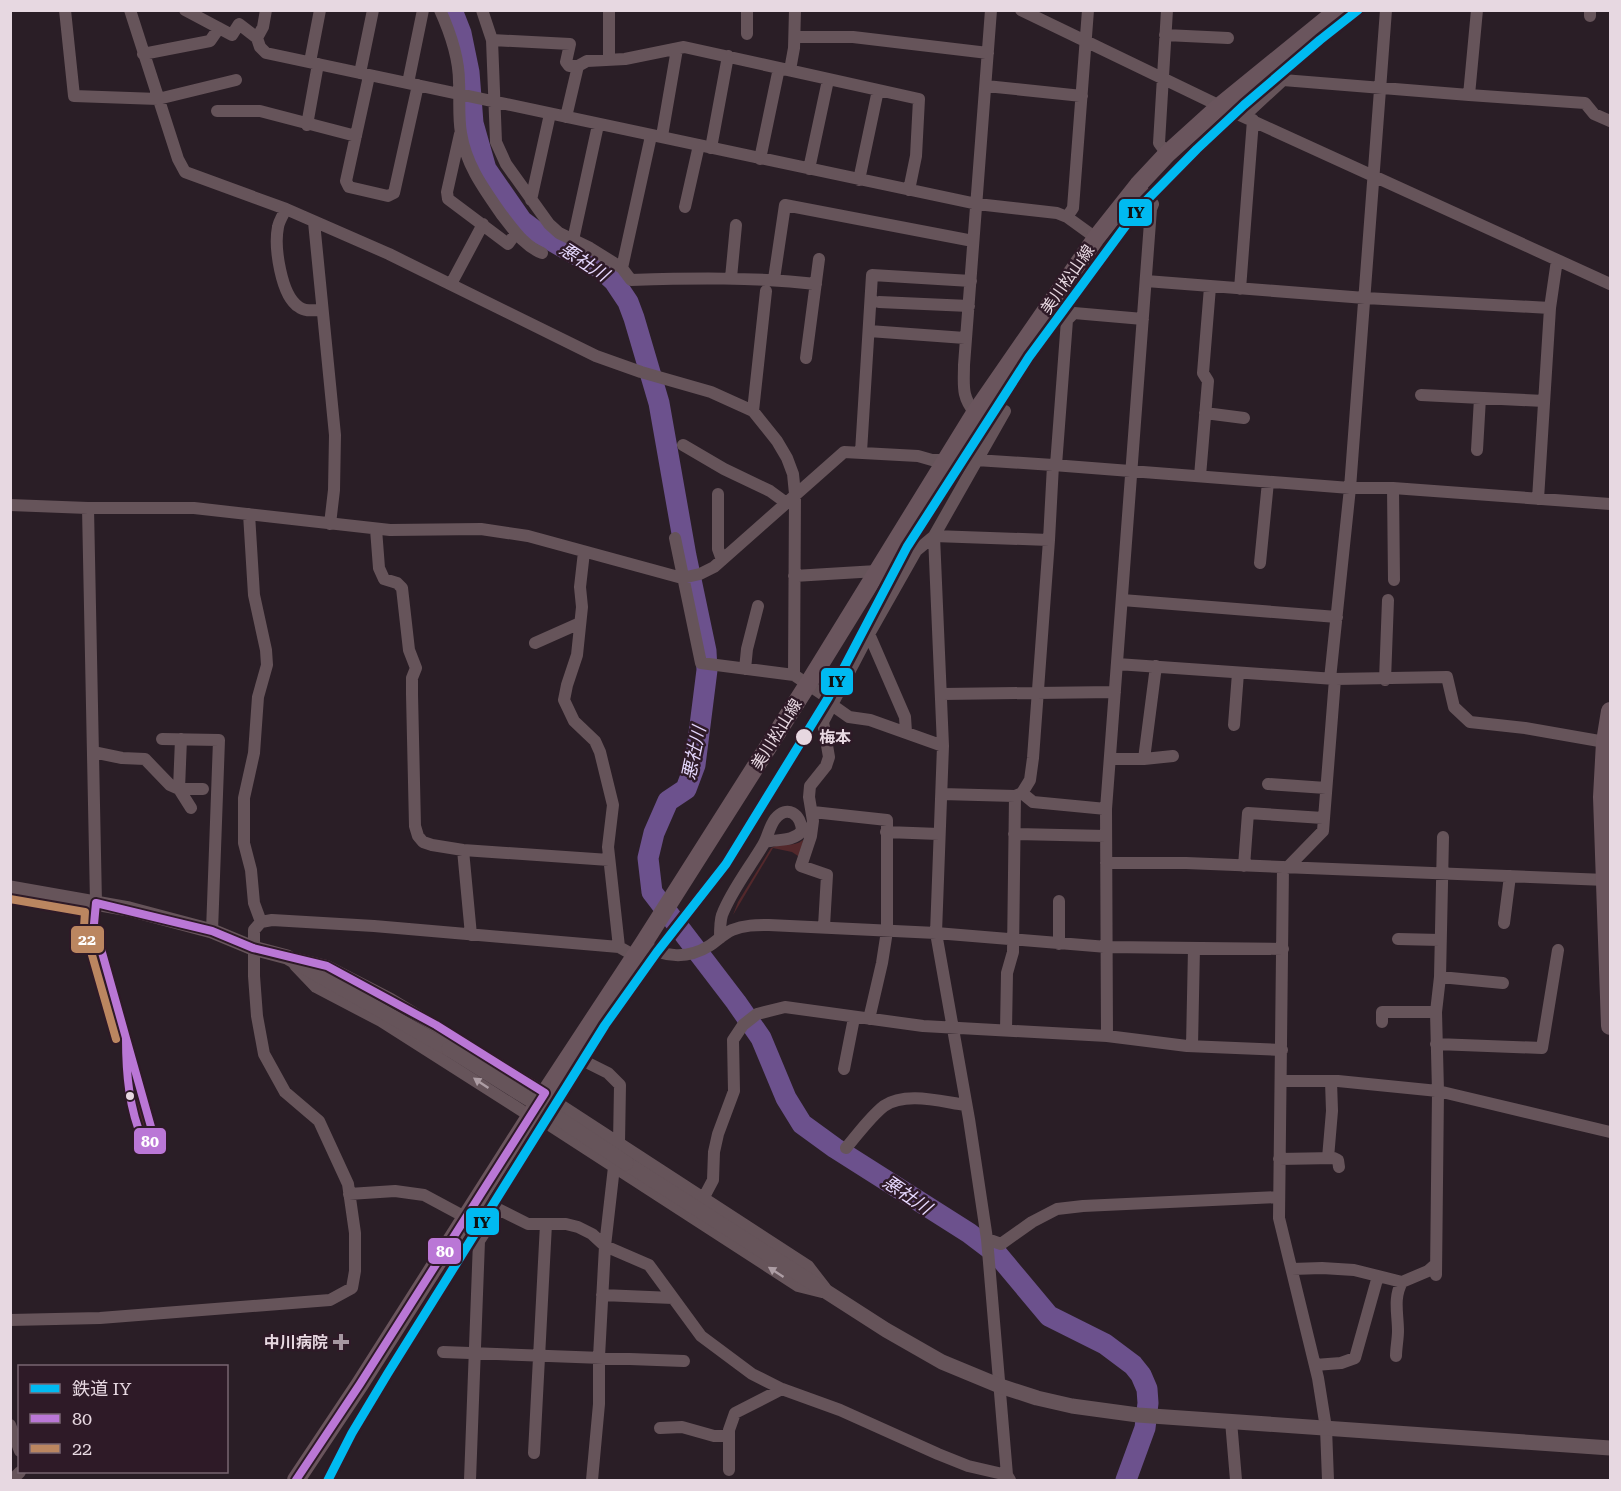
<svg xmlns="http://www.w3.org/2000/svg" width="1621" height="1491" font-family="'Roboto Serif','Noto Sans JP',serif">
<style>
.green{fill:#53282b}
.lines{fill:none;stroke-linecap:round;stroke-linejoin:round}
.river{stroke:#6c518d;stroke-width:21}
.minor{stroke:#66545a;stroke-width:12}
.tertiary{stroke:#66545a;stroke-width:15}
.secondary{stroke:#6a555d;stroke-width:18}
.tertiary-bridge{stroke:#66545a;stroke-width:15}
.bus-1-casing{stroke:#2e1a27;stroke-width:12}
.bus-2-casing{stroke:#2e1a27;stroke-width:12}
.bus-1{stroke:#ba77d6;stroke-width:8}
.bus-2{stroke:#bb8660;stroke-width:8}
.rail-1-casing{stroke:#2e1a27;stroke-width:14}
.rail-1{stroke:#00baf1;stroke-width:9}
.oneway{fill:#ad9da4}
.stop-dot{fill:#e7d8e1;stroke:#2e1a27;stroke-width:2}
.poi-dot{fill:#a597a0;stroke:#2e1a27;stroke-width:2}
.labels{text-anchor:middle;stroke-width:5;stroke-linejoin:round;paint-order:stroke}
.street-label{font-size:16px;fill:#e7d8e1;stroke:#2e1a27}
.stop-label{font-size:16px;font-weight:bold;fill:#e7d8e1;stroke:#2e1a27;text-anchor:start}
.poi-label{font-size:16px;font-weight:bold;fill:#e7d8e1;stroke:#2e1a27;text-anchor:end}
.water-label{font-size:18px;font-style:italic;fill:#e5d7fd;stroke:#2e1a27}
.line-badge{stroke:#2e1a27;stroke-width:2}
.badge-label{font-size:16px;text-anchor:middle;font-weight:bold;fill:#fff}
.pale-badge-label{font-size:16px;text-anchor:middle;font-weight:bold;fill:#111}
</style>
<rect width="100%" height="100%" fill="#2a1e26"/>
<path class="green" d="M803,840L801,858L792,852L773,848L733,915L738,902L771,848C782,842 793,848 803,840Z
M129,1069L147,1132L146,1134C134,1127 131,1083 129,1069Z"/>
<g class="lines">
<path class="river" d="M452,10L461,33L469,72L473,123L486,169L522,221L538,233L601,269L614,281L628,302L634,318L659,403L686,556L706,651L707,670L695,765L686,789L668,801L654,833L648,858L652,892L736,1002L761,1038L786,1098L802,1124L835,1148L969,1233L998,1255L1049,1316L1105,1344L1133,1365L1141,1375L1147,1389L1148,1403L1145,1428L1126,1480"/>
<path class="minor" d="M65,10L74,96L158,99L236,80
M130,10L178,159L185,172L286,209L389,254L596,356L641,372L711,392L753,411L777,441L787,458L793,474L795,494L794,675L834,702
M185,10L232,35L239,24L257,38L260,47L266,53L977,204L1057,213L1067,217L1096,238
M440,10C450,32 459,57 459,82C460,98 458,116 461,133C466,165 484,189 502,215C514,230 524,246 542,253
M482,10L492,40L496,142L506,164L549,224L559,233L590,248L622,268L631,280C693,278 754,277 816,284
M609,10V60
M1021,10L1220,106L1610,284
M1590,10V16
M747,34V10
M1165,35L1228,38
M795,37H853L988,53
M257,38L263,27L266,10
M492,40L570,44L566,62L569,66H578L587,61L625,59L684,47L919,99L916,156L909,190
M143,54L210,41L219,28
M310,62L320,10
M790,70L794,48L795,10
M360,73L373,10
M369,76L346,181L349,187L388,196L394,193L418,85
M408,83L423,10
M986,86L1082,96
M1469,95L1585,103L1594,114L1610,121
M217,111H260L356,136
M1244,116L1283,80L1469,95L1477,10
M566,117L578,66
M307,125L318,64
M460,134L447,192L448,199L508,244L516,233
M662,136L677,49
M711,148L728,56
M1167,154L1159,143L1167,10
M760,159L779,68
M809,169L828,80
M859,180L878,90
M531,200L550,114
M685,207L699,145
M286,209C283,215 279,221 278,227C274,247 281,296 299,307C305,312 315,310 322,310
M1067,217L1073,208L1088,10
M314,222L335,435L334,490L330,524
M573,240L598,125
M622,268L651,136
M731,278L736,225
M774,279L785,205L973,241
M1146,281L1365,298L1550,308
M451,284L483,224
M1240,289L1253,120
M879,302L969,306
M869,331L965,338
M806,358L819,259
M1421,395L1544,401
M753,411L766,291
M1005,411L934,536L943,746L936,933L969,1119L987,1239L1007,1475L1010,1480
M975,413C961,396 964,385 964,365L991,10
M1205,413L1244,418
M683,445L724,469L770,491L785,502
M1477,450L1480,398
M861,452L872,275L971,281
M1056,465L1067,320L1074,313L1143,319
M1200,476L1208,381L1203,373L1210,287
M1393,488L1394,580
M718,494V549L722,560
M1538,499L1550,308L1557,260
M10,505L88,508H194L390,530L481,529L528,536L682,578L700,574L714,567L844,452L918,456L932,460H976L1053,465L1350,488H1393L1610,504
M88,508L96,903
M249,514L254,595L266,650L267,665L258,697L254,753L244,798V843L251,870L254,903L261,922
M376,529L379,568L384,579L397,583L402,588L409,650L416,668L412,678V694L415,826L418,836L423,842L432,845L463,850L609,860
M675,538L701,663L794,675
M584,552L580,587L582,607L577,655L567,685L564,700L574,721L595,741L600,752L613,805L608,847L619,947
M1260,563L1268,482
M794,576L877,571
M1122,600L1337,617
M869,634L905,717L906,732
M535,643L580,623
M1117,664L1335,679L1447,677L1454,707L1470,722L1525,728L1605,742
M745,669L747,649L758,606
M1330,679L1350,488L1386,10
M1385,680L1388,600
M942,694L1115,692
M832,705L849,717L870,720L943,746
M1234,725L1238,673
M162,739L219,740L212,931
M181,739L179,789H203
M93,752L122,758L145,759L170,785L179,789L191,808
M1110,759H1144L1173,756
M1144,759L1156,666
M1268,784L1326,788
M1022,793L1033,802L1106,809
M942,794L1015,796
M813,812L887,820V931L882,963L869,1019
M886,832L939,834
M1014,834L1106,836
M463,850L471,935
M1106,863H1186L1606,880
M1244,866L1248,813L1323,818
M1283,867L1279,1218L1318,1378L1326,1428L1328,1480
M1287,868L1323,831L1335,679
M1059,901V944
M1504,923L1510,876
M824,926L827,875L801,866L811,836L813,821L809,797L810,786L826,766L829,757L823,722L869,634L916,551L934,536L1049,540
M720,938C720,931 720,921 722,915C731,891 750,867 763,845C768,837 769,827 775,819C787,804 801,814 802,831C793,842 778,839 765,842
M1398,939L1440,940
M643,944C664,958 688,959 709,946C717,941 723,934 732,930C744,925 756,925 769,925L936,933L1107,947L1283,949
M297,959L327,966L391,999L545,1093
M295,965L316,987L381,1021L530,1116
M1440,977L1503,983
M1382,1022V1012H1436
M1006,1030L1007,973L1013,952L1015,796L1022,793L1030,780L1033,758L1049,540L1053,465
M1107,1036L1106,809L1151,209L1153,204L1138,185
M1436,1044L1542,1048L1558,950
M1192,1046L1194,948
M570,1054L608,1073L620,1085L619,1143L614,1167L605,1246L599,1357V1404L592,1480
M844,1069L854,1018
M1282,1081H1338L1438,1091L1610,1132
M562,1106L808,1266L825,1288
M551,1126L798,1286L822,1292
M846,1148C858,1134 870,1117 884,1106C906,1091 942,1102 966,1105
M1328,1158L1332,1111L1331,1081
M1279,1159L1334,1158L1338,1160L1339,1167
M349,1194L395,1191L424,1195L465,1217
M704,1197L713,1180L714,1152L718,1134L734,1091L733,1040L743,1025L757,1014L785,1007L923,1026L1107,1036L1187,1046L1282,1050
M478,1199L528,1224H566L578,1227L592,1234L605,1246L649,1265L701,1336L752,1374L782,1389L840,1410L938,1454L968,1466L1007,1475
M987,1239L1001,1244L1032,1222L1057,1209L1083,1206L1279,1197
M1292,1269L1322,1268L1354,1270L1402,1282L1428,1271L1436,1264
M1436,1275L1438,1091L1436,1012L1440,977L1443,837
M602,1295L673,1298
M10,1320L100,1318L330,1300L352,1288L355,1271V1233L348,1184L319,1121L285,1092L264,1054L257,1016L254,976V930L261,922L272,920L374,926L619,947L635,956
M443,1352L684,1361
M1396,1356C1396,1348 1398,1339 1398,1331C1398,1314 1393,1298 1402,1282
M1315,1365L1341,1363L1355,1358L1378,1276
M1231,1421L1236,1480
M10,1425L20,1451
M660,1428L682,1427L714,1436H729
M534,1453L546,1224
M729,1470V1430L735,1413L782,1389
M12,1480L20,1472
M470,1480L479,1241L498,1211"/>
<path class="tertiary" d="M10,888L129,909L212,931L253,948L287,957L449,1049
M626,1163L886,1330L942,1362L1000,1386L1037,1398L1072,1406L1138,1415L1610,1448"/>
<path class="secondary" d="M1610,711L1605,742L1602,797L1610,1026
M296,1480L360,1384L545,1093L643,944L808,684L975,413L1096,238L1138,185L1167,154L1220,106L1338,10"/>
<path class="tertiary-bridge" d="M449,1049L537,1104L626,1163"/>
<g class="bus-1-casing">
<path id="bus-1" d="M126,1038L155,1141H143C129,1108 126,1074 126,1038Z
M126,1038L94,924L96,903L212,931L253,948L327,966L436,1025L545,1093L360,1384L296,1480"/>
</g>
<g class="bus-2-casing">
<path id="bus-2" d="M10,899L85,912L84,927L116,1039"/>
</g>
<use href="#bus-1" class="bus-1"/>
<use href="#bus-2" class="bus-2"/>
<g class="rail-1-casing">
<path id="rail-1" d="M328,1480L352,1433L388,1373L605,1025L657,952L726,864L828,698L907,547L1029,357L1138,209L1197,149L1244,105L1320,40L1358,10"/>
</g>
<use href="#rail-1" class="rail-1"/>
</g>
<defs><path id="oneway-solid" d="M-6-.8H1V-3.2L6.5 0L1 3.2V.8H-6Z" transform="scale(1.5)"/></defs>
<g class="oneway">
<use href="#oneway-solid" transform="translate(481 1083) rotate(-146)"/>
<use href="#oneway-solid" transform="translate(776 1272) rotate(-147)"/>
</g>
<g class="stop-dot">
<circle cx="804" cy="737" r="9"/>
<circle cx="130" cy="1096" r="5"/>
</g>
<path class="poi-dot" d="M338 1333h6v6h6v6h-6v6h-6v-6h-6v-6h6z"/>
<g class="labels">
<g class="street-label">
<text transform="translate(1067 279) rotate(-55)" y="6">美川松山線</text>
<text transform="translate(776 734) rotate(-58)" y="6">美川松山線</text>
</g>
<g class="stop-label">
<text x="819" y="743">梅本</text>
</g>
<g class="poi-label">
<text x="328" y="1348">中川病院</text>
</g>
<g class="water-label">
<text transform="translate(584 262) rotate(33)" y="6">悪社川</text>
<text transform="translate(694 753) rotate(-78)" y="6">悪社川</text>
<text transform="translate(907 1195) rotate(34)" y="6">悪社川</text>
</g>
</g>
<g class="line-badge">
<rect x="1118" y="198" width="35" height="29" rx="6" fill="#00baf1"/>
<rect x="820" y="667" width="34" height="29" rx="6" fill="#00baf1"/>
<rect x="70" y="925" width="35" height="29" rx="6" fill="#bb8660"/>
<rect x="133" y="1127" width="34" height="28" rx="6" fill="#ba77d6"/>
<rect x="465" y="1207" width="35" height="29" rx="6" fill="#00baf1"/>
<rect x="427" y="1237" width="35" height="28" rx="6" fill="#ba77d6"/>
</g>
<g class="badge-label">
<text x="87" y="945">22</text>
<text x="150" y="1147">80</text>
<text x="445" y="1257">80</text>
</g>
<g class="pale-badge-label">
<text x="1136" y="218">IY</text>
<text x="837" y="687">IY</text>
<text x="482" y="1228">IY</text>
</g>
<rect width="1621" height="1491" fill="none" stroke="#e7d8e1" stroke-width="24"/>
<rect x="18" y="1365" width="210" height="108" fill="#2e1a27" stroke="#786671" stroke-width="1.5"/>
<rect x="30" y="1384" width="30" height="9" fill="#00baf1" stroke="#786671" stroke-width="1.5"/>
<text x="72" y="1395" font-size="18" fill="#e7d8e1">鉄道 IY</text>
<rect x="30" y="1414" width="30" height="9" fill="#ba77d6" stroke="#786671" stroke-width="1.5"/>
<text x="72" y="1425" font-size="18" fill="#e7d8e1">80</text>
<rect x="30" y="1444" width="30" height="9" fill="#bb8660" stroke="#786671" stroke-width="1.5"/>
<text x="72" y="1455" font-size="18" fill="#e7d8e1">22</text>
</svg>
